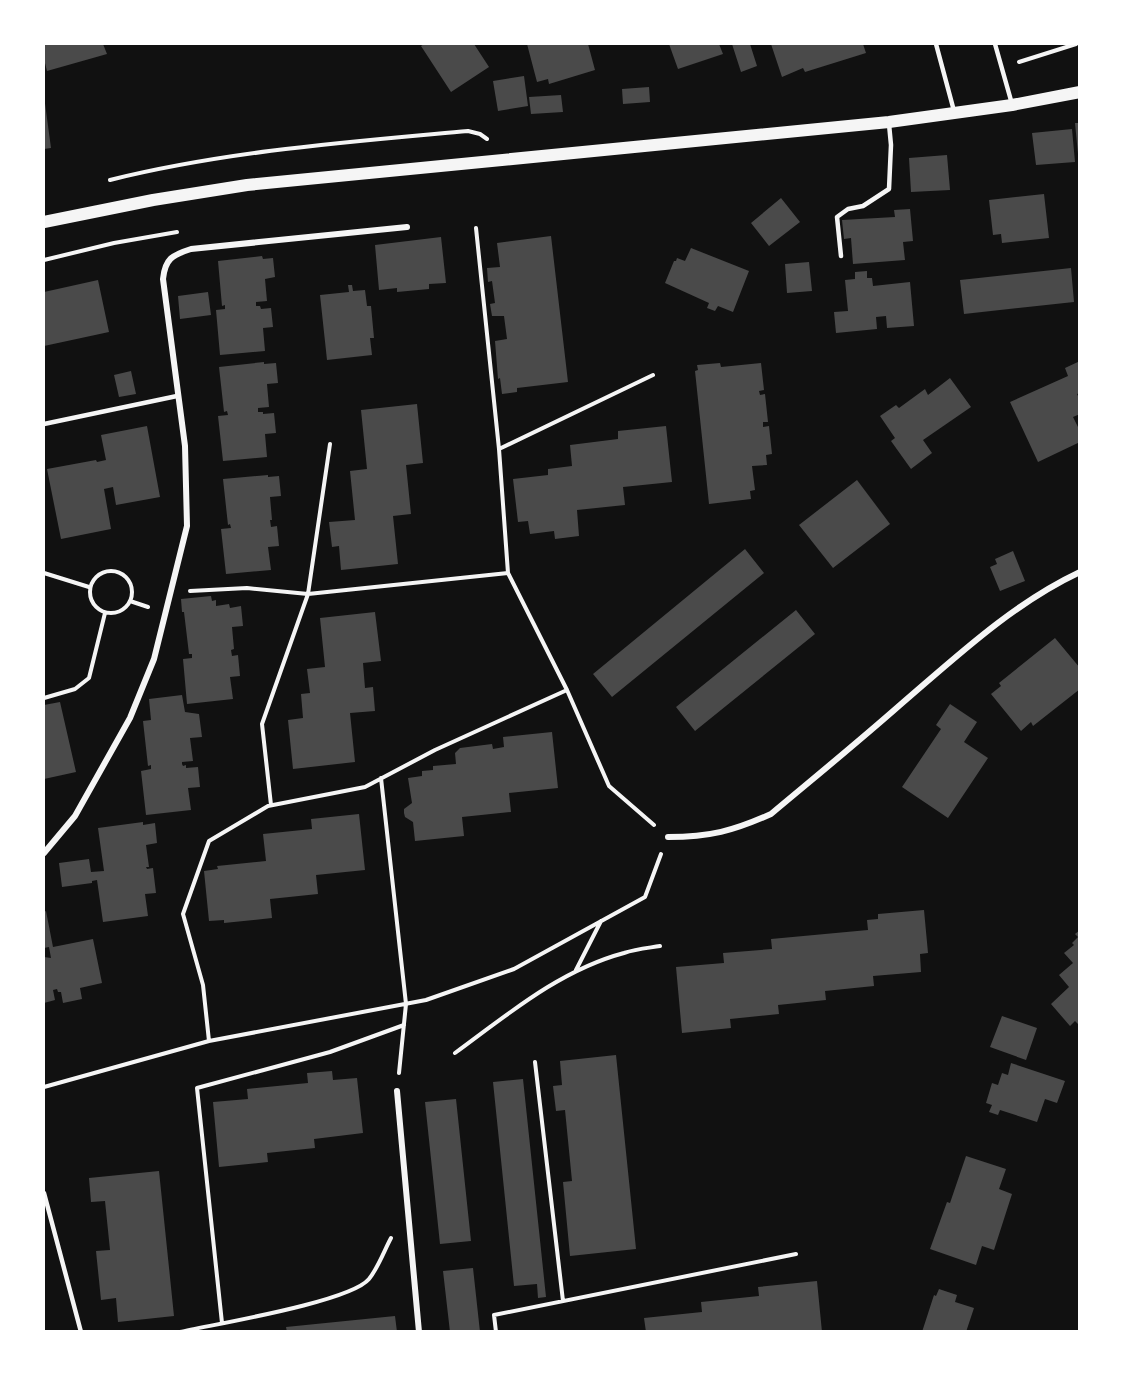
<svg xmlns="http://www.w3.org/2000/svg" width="1123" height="1375" font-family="'Fira Sans Condensed',sans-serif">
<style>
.building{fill:#4a4a4a}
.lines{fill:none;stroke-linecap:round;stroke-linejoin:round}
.path{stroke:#f5f5f5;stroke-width:4}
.service{stroke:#f5f5f5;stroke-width:4.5}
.minor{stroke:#f5f5f5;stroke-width:6}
.secondary{stroke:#f5f5f5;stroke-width:12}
</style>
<rect width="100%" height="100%" fill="#111"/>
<path class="building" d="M44,44H103L107,54L47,71L44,59Z
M424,44H474L489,67L451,92L421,46Z
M527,44H588L595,70L549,84L548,79L537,82Z
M669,44H719L723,54L678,69Z
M732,44H750L757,66L741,72Z
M771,44H863L866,53L805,72L803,68L782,77Z
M524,76L528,106L498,111L493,81Z
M649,87L650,102L623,104L622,89Z
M561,95L563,112L531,114L529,97Z
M44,96L51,148L44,149Z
M1075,123H1080V154H1078Z
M1072,129L1075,162L1036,165L1032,133Z
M947,155L950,190L911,192L909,158Z
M1044,194L1049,238L1002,243L1001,234L993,235L989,200Z
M781,198L800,222L769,246L751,223Z
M910,209L913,241L903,242L905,260L853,264L851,238L844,239L842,220L895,217L894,210Z
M551,236L568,382L517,388V392L502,394L500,378L498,379L495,341L507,339L504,316H492L490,304L495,303L492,281L488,282L487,268L500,267L497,243Z
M441,237L446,283L429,284V289L397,292V288L379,290L375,245Z
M691,248L749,271L733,312L718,306L715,311L707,308L709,303L665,283L674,261H676L677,258L685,261Z
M262,256L263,259L273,258L275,277L265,279L267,301L256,302V306H260L261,309L271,308L273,327L263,328L265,351L220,355L216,310L225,309V305L222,306L218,261Z
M809,262L812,291L787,293L785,264Z
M1071,268L1074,302L964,314L960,280Z
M867,271V278H872L873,286L910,282L914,326L887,328L886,316L876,317L877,329L836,333L834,312L848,311L845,280L855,279V272Z
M98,280L109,332L44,346V292Z
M348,285H352L353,291L365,290L367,306H371L374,338H370L372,355L327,360L320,295L349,292Z
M208,292L211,315L180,319L178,296Z
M1080,361V393L1077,394L1080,400V414L1073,417L1080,431V442L1038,462L1010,402L1068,376L1065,368Z
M264,362V364L276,363L278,383L267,384L269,407L258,408V412H263V414L274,413L276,433L265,434L267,457L223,461L218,416L228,415L227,411L224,412L219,367Z
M720,363L721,367L761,363L764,390L759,391L760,395L765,394L768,422H763V427L769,426L772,454L766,455L767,465L752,466L755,490L750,491L751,499L709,504L695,371L698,370L697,365Z
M131,371L136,394L119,397L114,375Z
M950,378L971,407L923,440L932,453L911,469L891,441L895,438L880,416L896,405L899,408L925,389L928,395Z
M417,404L423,463L406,465L411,514L393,516L398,564L341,570L339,546L332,547L329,522L355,520L350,471L367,469L361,410Z
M147,426L160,497L116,505L113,487L104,489L111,529L61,539L47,469L96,460L97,462L106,460L101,435Z
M666,426L672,482L623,487L625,505L577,510L579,536L555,539L554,531L530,534L528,521L518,522L513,479L548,475V469L572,466L570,445L618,439V431Z
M268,475V477L279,476L281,496L270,497L272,520H270L271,527L277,526L279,546L268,547L271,570L226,574L221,529L231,528L230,524L228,525L223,479Z
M857,480L890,524L833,568L799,525Z
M745,549L764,573L612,697L593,674Z
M1013,551L1025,581L1000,591L990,567L997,564L995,559Z
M211,596L212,601L216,600V606L229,604L230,608L241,606L243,626L232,627L234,649L231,650L232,656L238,655L240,676L230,677L233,699L187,704L183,659L192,658V654H189L184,612H182L181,599Z
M796,610L815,634L695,731L676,707Z
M375,612L381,661L363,663L365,688L373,687L375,711L350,713L355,762L293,769L288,720L303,718L301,694L310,693L307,669L325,667L320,618Z
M1055,638L1080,668V689L1033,726L1031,722L1021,731L991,694L1001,686L999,683Z
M182,695L185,712L199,714L202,737L190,738L193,761L182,762V764L183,766L186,765V768L198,767L200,787L188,788L191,810L146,815L141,771L151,769V765L148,766L143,721L151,720L149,699Z
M60,702L76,772L44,779V705Z
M950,704L977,722L964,742L988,758L948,818L902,787L941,729L936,725Z
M552,732L558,788L509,793L511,812L462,817L464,836L415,841L413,822L405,817L404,813V809L412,803L408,778L422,776V771L433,770V766L456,764L455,753L460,748L492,744L493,749L504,747L503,737Z
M359,814L365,870L316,875L318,894L270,899L272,918L224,923V920L209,921L204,871L218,869L217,866L266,861L263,834L312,829L311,819Z
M143,822V825L155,823L157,843L146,845L149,867H146L147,869L153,868L156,893L145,894L148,916L103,922L97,880L92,881V883L62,887L59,863L89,859L91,872L104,871L98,828Z
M924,910L928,953L920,954L921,972L873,976L874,986L825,991L826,1000L778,1005L779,1014L730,1019L731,1028L682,1033L676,967L724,963L723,953L772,949L771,939L868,930L867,920L878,919V914Z
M46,911L53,947L93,939L102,983L80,988L82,999L63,1003L61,992H58L57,989L53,990L55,1000L44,1003V957L51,958L49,947L44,948V912Z
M1080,930V1026L1075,1021L1070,1026L1051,1004L1069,987L1059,975L1073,963L1064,953L1074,945L1072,943L1078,937L1075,934Z
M1002,1016L1037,1028L1026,1060L990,1047Z
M616,1055L636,1249L570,1256L563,1182L572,1181L565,1110L556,1111L553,1086L562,1085L560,1061Z
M1011,1063L1065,1081L1057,1103L1045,1099L1037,1122L1000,1110L998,1115L989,1112L992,1105L986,1103L992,1083L998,1085L1002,1073L1008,1075Z
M332,1071L333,1080L357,1078L363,1133L314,1139L315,1148L267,1153L268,1162L219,1167L213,1102L248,1099L247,1089L308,1083L307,1073Z
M523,1079L546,1297L538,1298L537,1284L514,1286L493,1082Z
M456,1099L471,1241L440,1244L425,1102Z
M966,1156L1006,1169L999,1189L1012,1194L994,1250L982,1246L976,1265L930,1249L947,1202L950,1203Z
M159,1171L174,1316L118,1322L116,1298L101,1300L96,1251L110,1250L105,1201L91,1202L89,1178Z
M473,1268L480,1332H450L443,1271Z
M817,1281L822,1332H646L644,1318L702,1312L701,1302L759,1296L758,1287Z
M939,1289L957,1295L955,1302L974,1308L966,1332H922L934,1295L936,1296Z
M395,1316L397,1332H287L286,1327Z"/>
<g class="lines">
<path class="path" d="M1019,62L1076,44
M110,180C227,151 348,142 468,131L480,134L487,139
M476,228L499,449L508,573L567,690L609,786L654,825
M44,260L114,243L177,232
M499,449L653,375
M90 592a21 21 0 1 1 42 0a21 21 0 1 1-42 0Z
M44,573L89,587
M190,591L247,588L308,594L330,444
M130,601L148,607
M44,698L75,689L89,678L105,613
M381,778L406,1004L399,1073
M271,805L262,724L308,594L508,573
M576,970L601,921
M209,1041L203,985L183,914L209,841L268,806L365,787L435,750L567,690
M455,1053C507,1015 560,970 624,953C636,949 648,948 660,946
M535,1062L563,1301
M44,1087L209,1041L426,1000L514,969L645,897L661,854
M222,1323L197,1088L330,1052L404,1025
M180,1332C215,1324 350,1302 369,1279C378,1268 384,1251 391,1238
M496,1332L494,1315L796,1254"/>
<path class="service" d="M936,44L954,111
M995,44L1012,104
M841,256L837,217L848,209L863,206L889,189L891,145L889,124
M44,424L177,396
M44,1193L81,1332"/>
<path class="minor" d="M668,837C710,837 733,831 771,814C814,778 858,742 900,705C956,657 1012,604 1080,572
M44,853L75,816L130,718L154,659L187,526L185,446L163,279C165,259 172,255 191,249L407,227
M397,1091L419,1332"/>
<path class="secondary" d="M44,222L153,200L247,185L889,122L1012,105L1080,92"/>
</g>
<rect width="1123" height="1375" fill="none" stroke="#ffffff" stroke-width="90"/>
</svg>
